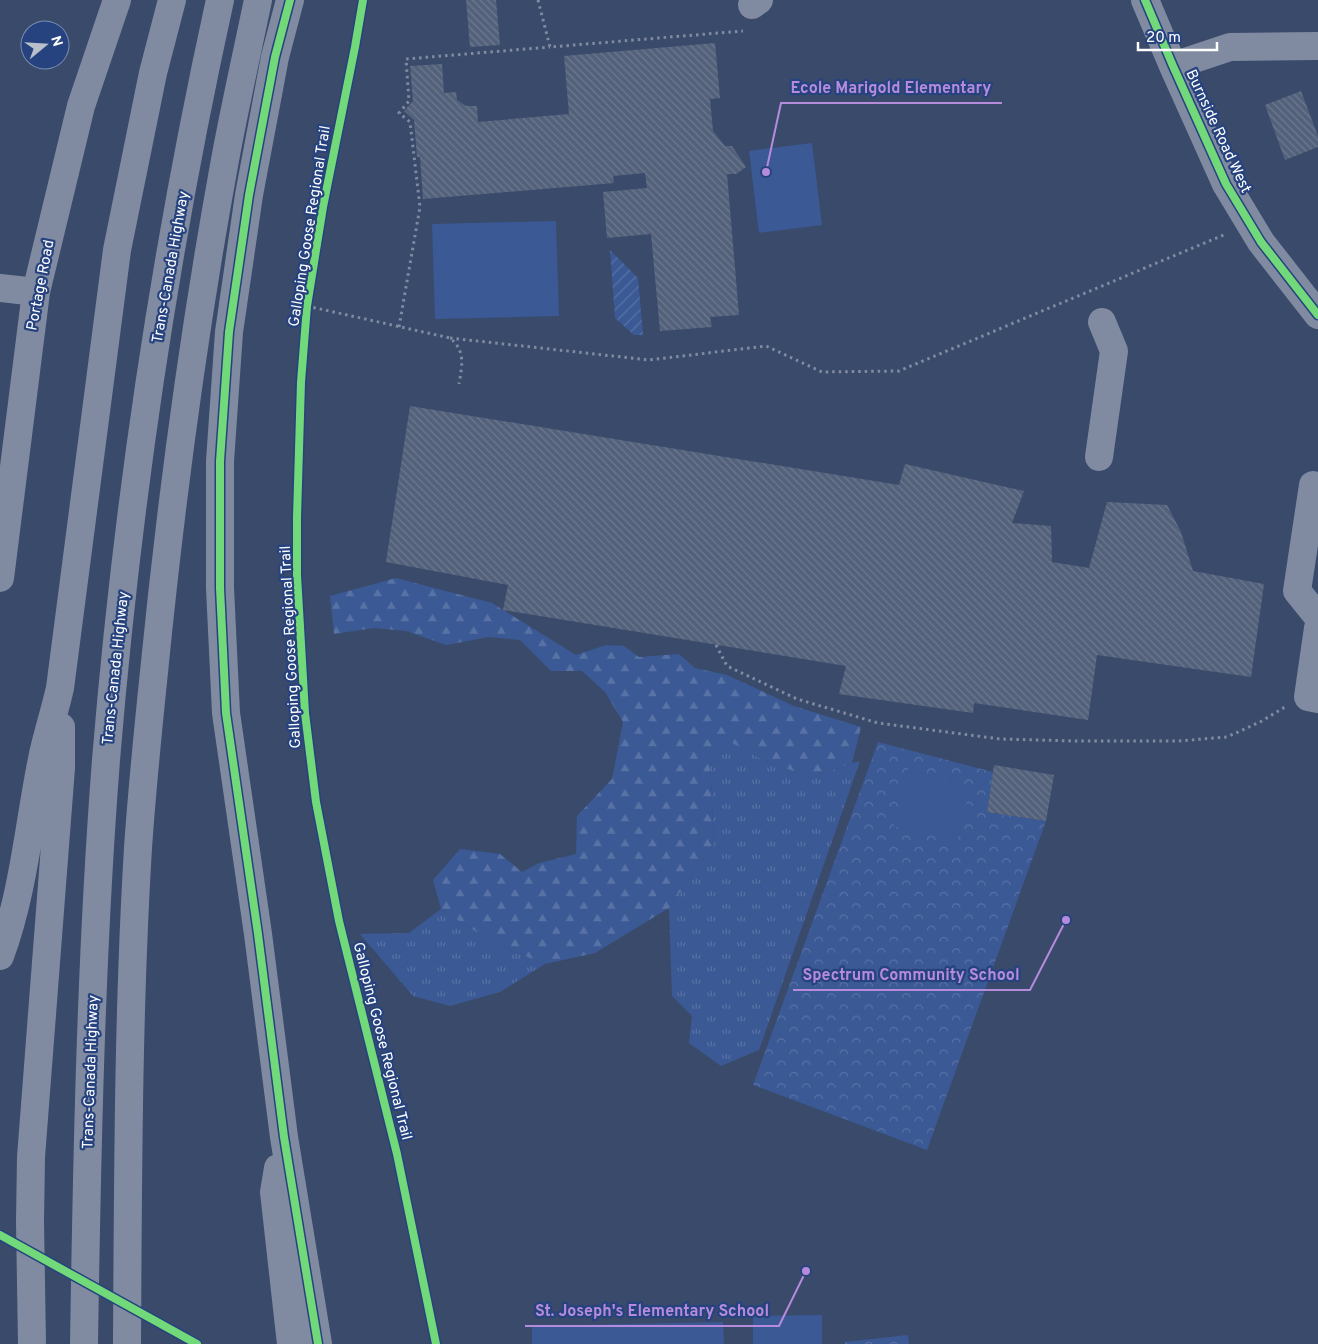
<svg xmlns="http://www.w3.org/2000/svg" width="1318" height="1344" font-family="Overpass,sans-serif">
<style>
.grass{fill:url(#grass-tufts)}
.forest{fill:url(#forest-firs)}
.park{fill:url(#park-crowns)}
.garden{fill:url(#garden-furrows)}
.pitch{fill:#3a5995}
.building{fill:url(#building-back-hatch)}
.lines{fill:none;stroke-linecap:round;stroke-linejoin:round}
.path{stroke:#808ba1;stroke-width:3;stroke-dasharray:2.5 4;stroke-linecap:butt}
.minor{stroke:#808ba1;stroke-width:28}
.highway{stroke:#808ba1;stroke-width:28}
.cycleway-casing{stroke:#26437f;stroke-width:11}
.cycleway{stroke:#71d979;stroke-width:8}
.labels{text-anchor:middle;stroke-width:4.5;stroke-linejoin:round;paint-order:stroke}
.street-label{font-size:15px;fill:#fff;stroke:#26437f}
.leader{fill:none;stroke:#b68bdc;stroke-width:2}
.callout-dot{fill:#b68bdc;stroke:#26437f;stroke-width:2}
.callout-label{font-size:16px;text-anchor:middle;font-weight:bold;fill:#b68bdc;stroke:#26437f;stroke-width:4.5;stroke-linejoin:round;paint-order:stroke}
</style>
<defs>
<pattern id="grass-tufts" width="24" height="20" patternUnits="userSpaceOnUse" patternTransform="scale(1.25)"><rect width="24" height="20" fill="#3a5995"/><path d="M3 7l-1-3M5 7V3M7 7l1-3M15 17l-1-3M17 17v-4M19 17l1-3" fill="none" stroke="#5872a5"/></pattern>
<pattern id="forest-firs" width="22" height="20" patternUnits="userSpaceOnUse" patternTransform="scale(1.25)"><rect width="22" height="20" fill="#3a5995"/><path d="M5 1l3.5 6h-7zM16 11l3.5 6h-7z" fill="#5872a5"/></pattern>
<pattern id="park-crowns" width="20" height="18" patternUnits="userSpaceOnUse" patternTransform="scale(1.25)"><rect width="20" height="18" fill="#3a5995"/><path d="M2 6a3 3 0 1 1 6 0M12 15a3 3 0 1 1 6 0" fill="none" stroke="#5872a5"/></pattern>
<pattern id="garden-furrows" width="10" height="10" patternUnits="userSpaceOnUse" patternTransform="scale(1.25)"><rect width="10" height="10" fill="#3a5995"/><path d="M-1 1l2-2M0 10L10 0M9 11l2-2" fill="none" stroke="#5872a5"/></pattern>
<pattern id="building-back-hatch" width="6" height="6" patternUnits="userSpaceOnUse" patternTransform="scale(1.25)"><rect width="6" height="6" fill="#53617b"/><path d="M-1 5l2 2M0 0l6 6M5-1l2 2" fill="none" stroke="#6d798f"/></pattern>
</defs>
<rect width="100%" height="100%" fill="#3a4a6b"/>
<path class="grass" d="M721,736L762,759L811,778L852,763L860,761L759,1050L721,1066L689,1043L692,1016L672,996L669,908L714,844L710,761Z
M441,909L495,944L545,964L500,992L450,1006L413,996L360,934L409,933Z"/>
<path class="forest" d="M396,578L492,603L576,655L606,645L624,646L639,657L679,654L695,668L727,675L794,706L861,727L852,763L811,778L762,759L721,737L710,762L714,844L669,908L595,953L545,964L495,944L441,909L433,880L460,849L500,854L522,872L539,863L576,854L577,816L612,779L623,722L605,692L582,671H551L520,640L489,637L446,645L406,631L374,628L334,634L330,596Z"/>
<path class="park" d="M878,742L993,772L987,812L1046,821L927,1150L753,1085Z
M908,1335L909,1344H845V1342Z"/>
<path class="garden" d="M610,250L638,278L643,335H634L615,318Z"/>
<path class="pitch" d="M812,143L822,225L759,233L749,151Z
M556,221L559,316L435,319L432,224Z
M908,769L970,787L957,842L894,826Z
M822,1315V1344H753V1316Z
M723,1322L724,1344H532V1326Z"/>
<path class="building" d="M466,0H496L500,45L470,47Z
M715,43L720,98L710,99L713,131L725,146H732L746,167L736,174H727L739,315L710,317L712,327L660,331L651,234L607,238L603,192L647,188L645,173L613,176L614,183L423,199L420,157H417L414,120L404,111L413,101L410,66L442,64L444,93L456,92L457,100L466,106H477L478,122L569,114L564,56Z
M1301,91L1318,136V147L1285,160L1265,105Z
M410,406L899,485L905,464L1024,491L1012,523L1051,526L1052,562L1089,568L1107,502L1167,505L1181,532L1193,571L1264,584L1251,677L1097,655L1088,720L974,703L973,713L839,694L846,666L503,610L508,585L386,562Z
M994,765L1054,775L1046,821L987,812Z"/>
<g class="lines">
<path class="path" d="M538,0L550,47L743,31
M307,306L450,338C466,351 462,366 459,384
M399,327L420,207L410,122L399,113L409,101L406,59L550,47
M450,338L649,360L766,346L822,372L899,371L1226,234
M716,645L727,666L797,699L878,723L1000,739L1075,741H1178L1227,737L1260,722L1285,707"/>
<path class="minor" d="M1145,0L1173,66L1226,184L1261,242L1318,315
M752,5L759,0
M1173,66L1230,47L1318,46
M0,288L36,292
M1099,457L1114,351L1102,322
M1313,485L1297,591L1318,617
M0,578L36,292L81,106L117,0
M1318,628L1308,697L1318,699"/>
<path class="highway" d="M290,0L275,57L249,195L229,332L220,461V588L226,713L258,934L284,1137L318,1344
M0,956C24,892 29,821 43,754C48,732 55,710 60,688L117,250L153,73L172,0
M278,1168L274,1192L291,1344
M32,1344L30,1221L31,1157L61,768V727
M84,1344C87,1149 91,954 106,760C127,505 165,250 220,0
M127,1344C128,1178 128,1013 138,848C142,789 148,730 154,672C171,500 194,329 225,160C235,106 247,53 258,0"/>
<g class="cycleway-casing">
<path id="cycleway" d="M290,0L275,57L249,195L229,332L220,461V588L226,713L258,934L284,1137L318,1344
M363,0L355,47L323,207L307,306L301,382L297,517V575L305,713L316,802L339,921L397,1154L436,1344
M1145,0L1173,66L1226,184L1261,242L1318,315
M0,1235L197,1344"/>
</g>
<use href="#cycleway" class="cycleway"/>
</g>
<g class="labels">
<g class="street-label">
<text transform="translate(1219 131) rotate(65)" y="5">Burnside Road West</text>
<text transform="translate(309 226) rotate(-81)" y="5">Galloping Goose Regional Trail</text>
<text transform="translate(170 267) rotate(-80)" y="5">Trans-Canada Highway</text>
<text transform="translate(40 285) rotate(-79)" y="5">Portage Road</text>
<text transform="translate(290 647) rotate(-93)" y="5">Galloping Goose Regional Trail</text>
<text transform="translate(115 668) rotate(-84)" y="5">Trans-Canada Highway</text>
<text transform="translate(383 1041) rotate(76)" y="5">Galloping Goose Regional Trail</text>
<text transform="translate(90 1072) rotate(-88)" y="5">Trans-Canada Highway</text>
</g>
</g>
<path class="leader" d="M766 172L781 103H1002M1066 920L1030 990H793M806 1271L779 1326H525"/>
<g class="callout-dot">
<circle cx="766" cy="172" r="5"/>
<circle cx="1066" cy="920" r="5"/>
<circle cx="806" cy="1271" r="5"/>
</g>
<g class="callout-label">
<text x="891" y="93">Ecole Marigold Elementary</text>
<text x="911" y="980">Spectrum Community School</text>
<text x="652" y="1316">St. Joseph's Elementary School</text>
</g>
<g transform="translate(45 45) rotate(72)"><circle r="24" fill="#26437f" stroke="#7d8eb2"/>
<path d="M0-4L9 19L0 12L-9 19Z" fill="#bac0cb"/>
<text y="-8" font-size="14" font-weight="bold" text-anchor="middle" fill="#ffffff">N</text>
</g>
<path d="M1138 42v8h79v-8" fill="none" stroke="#ffffff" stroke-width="2.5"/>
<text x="1146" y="42" font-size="15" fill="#ffffff" stroke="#26437f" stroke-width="4" paint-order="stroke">20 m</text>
</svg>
